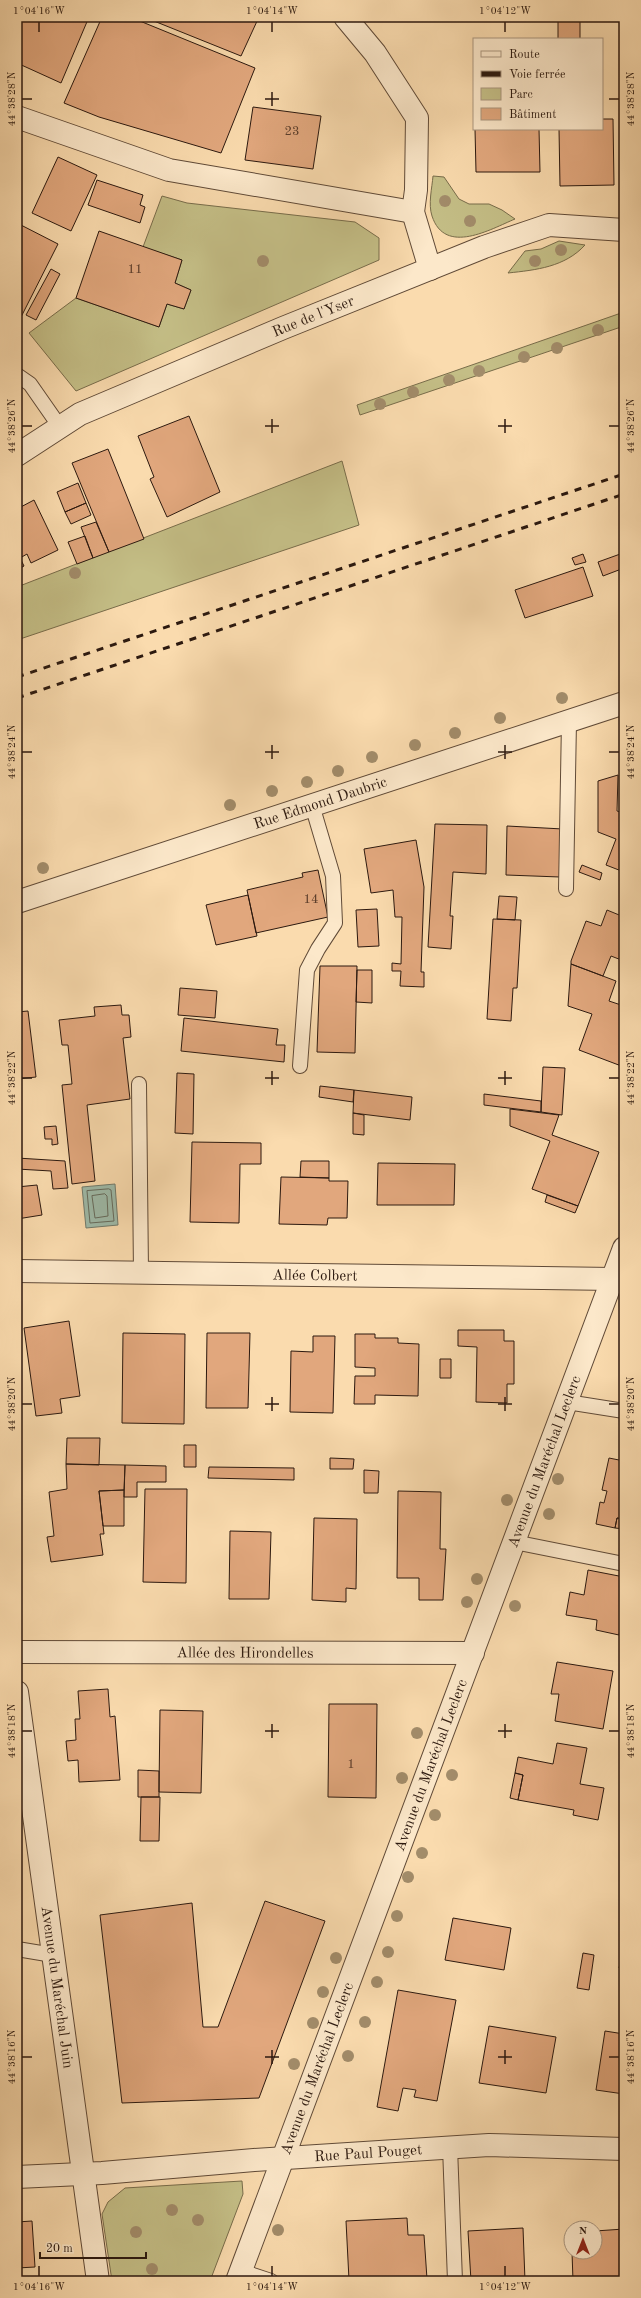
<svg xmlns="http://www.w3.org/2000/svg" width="641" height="2298" font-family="'Old Standard TT',serif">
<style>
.green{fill:#c4be86;stroke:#786c4a}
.water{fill:#9ebbaa;stroke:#707a6c}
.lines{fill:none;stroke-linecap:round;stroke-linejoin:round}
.shore{stroke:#656a5c;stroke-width:1}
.building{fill:#e1a77d;stroke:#2c190f}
.service-casing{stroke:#604a37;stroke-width:16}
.minor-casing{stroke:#604a37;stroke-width:24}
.service{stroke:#fce8ca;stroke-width:14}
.minor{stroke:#fce8ca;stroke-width:22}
.rail{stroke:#2c190f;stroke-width:3;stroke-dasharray:7 7;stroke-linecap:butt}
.tree{fill:#a28c6a}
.ticks{fill:none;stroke:#2c190f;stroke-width:1.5}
.labels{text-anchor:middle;stroke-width:4;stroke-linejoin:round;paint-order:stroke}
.number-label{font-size:13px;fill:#593c2a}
.street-label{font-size:15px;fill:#2c190f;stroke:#fce8ca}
.neatline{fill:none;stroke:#2c190f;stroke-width:1.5}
.ticks-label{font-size:10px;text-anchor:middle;fill:#2c190f}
</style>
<rect width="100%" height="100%" fill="#fadbae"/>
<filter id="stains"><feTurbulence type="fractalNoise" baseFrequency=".005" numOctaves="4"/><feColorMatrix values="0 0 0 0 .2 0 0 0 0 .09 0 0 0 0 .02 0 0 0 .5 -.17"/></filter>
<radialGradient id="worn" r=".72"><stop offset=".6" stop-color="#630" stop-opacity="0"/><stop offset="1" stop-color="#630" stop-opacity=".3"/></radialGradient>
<path class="green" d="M433,176L444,177L459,199L469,204H489L502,210L515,219C491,229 445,256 432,216C428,204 432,188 433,176Z
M162,196L187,203L355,222L379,238V260L76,391L29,333L76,298L159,327L167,304L184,309L191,290L175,283L182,260L143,247Z
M559,241L585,245C565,267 536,270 508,273L525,251L541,249Z
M624,312V326L360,415L357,405Z
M342,461L359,525L17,640V587Z
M242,2181L243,2194L210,2281H112L102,2214L108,2202L125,2188Z"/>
<path class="water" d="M115,1184L118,1225L86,1228L82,1187Z"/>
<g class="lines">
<path class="shore" d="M109,1189L111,1190L114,1221L90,1223L87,1191Z
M105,1194L107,1196L108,1216L95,1218L92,1196Z"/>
</g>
<path class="building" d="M17,17H89L61,83L17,63Z
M102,17H130L255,68L221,153L99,117L64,103Z
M144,17H253L258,19L241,56Z
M558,17H577V19H558Z
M558,19H580V39H558Z
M253,107L321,116L313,169L245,160Z
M602,119H613L614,185L560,186L559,129H602Z
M475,129H539L540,172H476Z
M58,157L97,175L71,231L32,213Z
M97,180L143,195L140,205L145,207L140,223L88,205Z
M17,223L58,244L19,321L17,320Z
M99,231L182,260L175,283L191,290L184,309L167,304L159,327L76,298Z
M51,269L60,274L36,320L26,315Z
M189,416L220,492L167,517L150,479L154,477L138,436Z
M108,449L144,539L109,552L72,463Z
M78,483L86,503L65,512L57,492Z
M34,500L58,550L31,563L27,554L20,558L24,566L17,570V509Z
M86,503L91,515L71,524L65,512Z
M96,522L109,552L93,558L81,527Z
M85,536L93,558L77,564L68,542Z
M623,553L624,568L603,576L598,562Z
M583,554L586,562L575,565L572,558Z
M583,567L593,596L525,618L515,590Z
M618,775L617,811L624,813V872L606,865L616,839L598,832V781Z
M435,824L487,825L486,874L453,872L450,916H453L451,949L428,947Z
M507,826L563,829L560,877L506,875Z
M416,840L424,887L421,972H424V987L400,986L401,971H392V963L401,964L402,917H395L393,890L371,893L364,849Z
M582,865L602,873L600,880L579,872Z
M318,870L328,917L256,933L247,890L303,877L302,873Z
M248,895L257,936L216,945L206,905Z
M499,896L517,897L515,920L497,919Z
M377,909L379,946L358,947L356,910Z
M607,910L624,917V961L611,956L603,976L571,964V961L586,921L601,926Z
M493,919L521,920L517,988H513L511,1021L487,1019Z
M571,964L616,981L609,1001L624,1006V1067L579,1050L592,1014L568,1006Z
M320,966H357L355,1053L317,1052Z
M357,970H372V1003L356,1002Z
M180,988L217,991L215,1018L178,1015Z
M121,1005L122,1015H129L131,1037L123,1038L130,1099L87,1105L95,1181L72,1184L62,1085L72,1084L68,1045H62L59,1020L95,1016L94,1007Z
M28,1011L36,1077L17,1079V1012Z
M184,1018L278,1029L276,1045H285L284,1062L181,1051Z
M543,1067L565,1068L562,1115L541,1112Z
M177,1073L194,1074L193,1134L175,1133Z
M320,1086L354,1090L353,1102L319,1097Z
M354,1090L412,1097L410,1120L353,1113Z
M484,1094L541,1101V1112L484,1105Z
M510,1109L559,1115L552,1135L599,1152L578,1206L532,1189L550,1141L510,1126Z
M353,1113L364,1115V1135L353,1134Z
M56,1126L58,1144L52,1145V1139H45L44,1127Z
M192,1142L261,1143V1164H240L239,1223L190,1222Z
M17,1158L65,1161L68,1188L53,1189L51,1171L17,1169Z
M301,1161H329V1178L300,1177Z
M378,1163L455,1164L454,1205H377Z
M281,1177L329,1178V1181H348L347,1218H328L327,1225L279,1224Z
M37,1185L42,1215L17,1219V1187Z
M547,1195L578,1206L575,1213L545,1202Z
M69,1321L80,1396L60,1399L62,1413L36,1416L24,1328Z
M458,1330H504V1341H514V1384H507V1403L476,1402L477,1347L458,1346Z
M123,1333L185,1334L184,1424L122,1423Z
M207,1333H250L248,1408H206Z
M355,1334H375V1338H398V1343L419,1344L418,1396L375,1395V1404H354L355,1376H375V1368L355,1367Z
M313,1336H335L333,1413L290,1412L291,1351L313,1352Z
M440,1359H451V1378H440Z
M67,1438H100L99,1465L66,1464Z
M184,1445H196V1467H184Z
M330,1458L354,1459L353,1469H330Z
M609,1458L624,1461V1519L617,1518L615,1528L596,1524L600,1502L604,1503L607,1491L602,1490Z
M66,1464L125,1465L124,1490L99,1491L104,1534H100L103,1555L51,1562L47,1537L54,1536L49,1492L67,1489Z
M125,1465L166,1466V1482H137V1497H124Z
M209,1467L294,1468V1480L208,1478Z
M364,1470L379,1471L378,1493H364Z
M145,1489H187L186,1583L143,1582Z
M124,1490V1526H103L99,1491Z
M398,1491L441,1492L440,1549H446L443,1600H419V1578H397Z
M314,1518L357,1519L356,1589L346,1588V1602L312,1600Z
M617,1518L624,1519V1529L615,1528Z
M230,1531L271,1532L269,1599H229Z
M588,1570L624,1577V1607L619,1635L596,1630L597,1620L566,1615L570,1592L584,1595Z
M557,1662L613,1671L603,1729L555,1721L559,1694H551Z
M108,1689L110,1717L115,1716L120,1780L79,1782L78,1760L68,1761L66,1741L76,1740L75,1719H80L78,1691Z
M329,1704H377L376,1798L328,1797Z
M160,1710L203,1711L201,1793L159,1792Z
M557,1743L587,1748L580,1784L604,1788L598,1820L573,1815L574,1810L518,1800L523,1775L515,1773L518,1757L553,1764Z
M138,1770L159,1771V1797H138Z
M515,1773L523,1775L518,1800L510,1798Z
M141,1797H160L159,1841H140Z
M265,1901L325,1921L259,2098L122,2103L100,1915L192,1903L203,2027H218Z
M453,1918L511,1928L504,1970L445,1960Z
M623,1948H624V1968H619Z
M583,1953L594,1955L589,1990L577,1988Z
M398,1990L456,2000L437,2101L414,2097L416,2090L403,2088L398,2111L377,2107Z
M489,2026L556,2037L546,2093L479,2083Z
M605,2031L624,2034V2094L596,2090Z
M407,2218L408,2235H424L427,2279L349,2280L346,2221Z
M32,2221L35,2267L17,2268V2222Z
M523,2228L525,2281H471L468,2231Z
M624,2229V2281H573L572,2252H595V2231Z"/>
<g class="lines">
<g class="service-casing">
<path id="service" d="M17,375L30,384L60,427
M566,889L569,721
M300,1066L307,970L318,949L335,923L333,876L312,805
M139,1084L141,1272
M567,1402L624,1411
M514,1542L624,1564
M17,1949L53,1955
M450,2147L455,2281
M241,2271L271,2281"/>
</g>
<g class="minor-casing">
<g id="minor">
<path d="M345,17L375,53L417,118L416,190L413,212L430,269"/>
<path d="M17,117L169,170L413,212"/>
<path id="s1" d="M17,455L80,414L283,328L484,247L549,225L624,230"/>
<path id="s2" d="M17,902L624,703"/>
<path id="s3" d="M17,1271L613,1279"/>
<path id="s4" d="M17,1652L473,1653"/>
<path id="s5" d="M17,1692L98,2281"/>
<path id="s6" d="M17,2177L102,2173L254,2160L489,2145L624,2149"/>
<path id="s7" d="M237,2281L624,1248"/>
</g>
</g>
<use href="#service" class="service"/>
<use href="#minor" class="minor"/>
<path class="rail" d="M17,677L624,474
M17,698L624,494"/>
</g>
<g class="tree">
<circle cx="445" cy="201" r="6"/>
<circle cx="470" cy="221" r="6"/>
<circle cx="561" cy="250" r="6"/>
<circle cx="263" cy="261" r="6"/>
<circle cx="535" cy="261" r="6"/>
<circle cx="598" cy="330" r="6"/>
<circle cx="557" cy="348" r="6"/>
<circle cx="524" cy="357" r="6"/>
<circle cx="479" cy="371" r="6"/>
<circle cx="449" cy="380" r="6"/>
<circle cx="413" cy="392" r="6"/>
<circle cx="380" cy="404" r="6"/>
<circle cx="75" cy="573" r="6"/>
<circle cx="562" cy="698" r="6"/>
<circle cx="500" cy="718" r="6"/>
<circle cx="455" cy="733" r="6"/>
<circle cx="415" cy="745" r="6"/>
<circle cx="372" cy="757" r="6"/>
<circle cx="338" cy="771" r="6"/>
<circle cx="307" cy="782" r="6"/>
<circle cx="272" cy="791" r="6"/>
<circle cx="230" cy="805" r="6"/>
<circle cx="43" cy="868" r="6"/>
<circle cx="558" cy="1479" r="6"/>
<circle cx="507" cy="1500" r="6"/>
<circle cx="549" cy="1514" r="6"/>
<circle cx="477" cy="1579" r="6"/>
<circle cx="467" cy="1602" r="6"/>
<circle cx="515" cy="1606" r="6"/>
<circle cx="417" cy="1733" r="6"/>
<circle cx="452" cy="1775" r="6"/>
<circle cx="402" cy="1778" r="6"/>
<circle cx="435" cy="1815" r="6"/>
<circle cx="422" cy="1853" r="6"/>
<circle cx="408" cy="1877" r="6"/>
<circle cx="397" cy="1916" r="6"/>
<circle cx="388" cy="1952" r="6"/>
<circle cx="336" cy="1958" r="6"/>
<circle cx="377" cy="1982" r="6"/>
<circle cx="323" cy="1992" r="6"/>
<circle cx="365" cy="2022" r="6"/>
<circle cx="313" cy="2023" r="6"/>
<circle cx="348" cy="2056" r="6"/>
<circle cx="294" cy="2064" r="6"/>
<circle cx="172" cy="2210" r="6"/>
<circle cx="198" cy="2220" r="6"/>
<circle cx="278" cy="2230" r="6"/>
<circle cx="136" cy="2232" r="6"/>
<circle cx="152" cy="2269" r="6"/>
</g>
<path class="ticks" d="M39,22V32M272,22V32M505,22V32M272,92V106M22,99H32M265,99H279M609,99H619M272,419V433M505,419V433M22,426H32M265,426H279M498,426H512M609,426H619M272,745V759M505,745V759M22,752H32M265,752H279M498,752H512M609,752H619M272,1071V1085M505,1071V1085M22,1078H32M265,1078H279M498,1078H512M609,1078H619M272,1397V1411M505,1397V1411M22,1404H32M265,1404H279M498,1404H512M609,1404H619M272,1724V1738M505,1724V1738M22,1731H32M265,1731H279M498,1731H512M609,1731H619M272,2050V2064M505,2050V2064M22,2057H32M265,2057H279M498,2057H512M609,2057H619M39,2266V2276M272,2266V2276M505,2266V2276"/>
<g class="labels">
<g class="number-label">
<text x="292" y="135">23</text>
<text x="135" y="273">11</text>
<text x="311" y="903">14</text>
<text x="351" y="1768">1</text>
</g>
<g class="street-label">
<text dy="5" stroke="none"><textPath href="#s1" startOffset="328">Rue de l'Yser</textPath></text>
<text dy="5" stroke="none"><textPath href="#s2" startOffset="319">Rue Edmond Daubric</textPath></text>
<text dy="5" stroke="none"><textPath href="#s3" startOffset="298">Allée Colbert</textPath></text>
<text dy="5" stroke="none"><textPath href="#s7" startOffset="875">Avenue du Maréchal Leclerc</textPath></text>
<text dy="5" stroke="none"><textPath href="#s4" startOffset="228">Allée des Hirondelles</textPath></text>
<text dy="5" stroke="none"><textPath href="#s7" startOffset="551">Avenue du Maréchal Leclerc</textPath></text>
<text dy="5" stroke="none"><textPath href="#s5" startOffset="298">Avenue du Maréchal Juin</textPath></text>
<text dy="5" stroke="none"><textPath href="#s7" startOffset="227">Avenue du Maréchal Leclerc</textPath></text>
<text dy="5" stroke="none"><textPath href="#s6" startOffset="352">Rue Paul Pouget</textPath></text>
</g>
</g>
<rect width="641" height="2298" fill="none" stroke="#fadbae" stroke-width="44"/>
<rect x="473" y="38" width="130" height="92" fill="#fce8ca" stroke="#a9957f"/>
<rect x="481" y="51" width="20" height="6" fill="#fce8ca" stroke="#a9957f"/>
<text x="509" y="58" font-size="12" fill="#2c190f">Route</text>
<rect x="481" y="71" width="20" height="6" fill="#2c190f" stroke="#a9957f"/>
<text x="509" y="78" font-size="12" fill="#2c190f">Voie ferrée</text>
<rect x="481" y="88" width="20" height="12" fill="#c4be86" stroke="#a9957f"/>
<text x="509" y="98" font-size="12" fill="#2c190f">Parc</text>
<rect x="481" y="108" width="20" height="12" fill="#e1a77d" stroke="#a9957f"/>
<text x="509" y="118" font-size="12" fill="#2c190f">Bâtiment</text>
<g transform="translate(583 2240)"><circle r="19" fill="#fce8ca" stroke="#a9957f"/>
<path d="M0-3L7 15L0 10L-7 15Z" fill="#8f2418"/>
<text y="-6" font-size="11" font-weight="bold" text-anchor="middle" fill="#2c190f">N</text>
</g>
<path d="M40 2252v6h106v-6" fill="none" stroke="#2c190f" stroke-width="2"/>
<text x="46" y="2252" font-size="12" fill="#2c190f" stroke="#fce8ca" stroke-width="3" paint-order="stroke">20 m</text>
<rect x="22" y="22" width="597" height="2254" class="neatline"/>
<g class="ticks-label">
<text x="39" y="14">1°04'16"W</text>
<text x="272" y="14">1°04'14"W</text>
<text x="505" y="14">1°04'12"W</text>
<text transform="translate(11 99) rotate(-90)" y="4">44°38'28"N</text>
<text transform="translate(630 99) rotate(-90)" y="4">44°38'28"N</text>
<text transform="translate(11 426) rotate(-90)" y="4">44°38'26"N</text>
<text transform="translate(630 426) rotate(-90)" y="4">44°38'26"N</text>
<text transform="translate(11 752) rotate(-90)" y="4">44°38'24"N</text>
<text transform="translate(630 752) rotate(-90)" y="4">44°38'24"N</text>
<text transform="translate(11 1078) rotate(-90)" y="4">44°38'22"N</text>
<text transform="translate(630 1078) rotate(-90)" y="4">44°38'22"N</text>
<text transform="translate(11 1404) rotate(-90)" y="4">44°38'20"N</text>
<text transform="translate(630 1404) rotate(-90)" y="4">44°38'20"N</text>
<text transform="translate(11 1731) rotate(-90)" y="4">44°38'18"N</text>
<text transform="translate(630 1731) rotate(-90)" y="4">44°38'18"N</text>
<text transform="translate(11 2057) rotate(-90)" y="4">44°38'16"N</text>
<text transform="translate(630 2057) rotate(-90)" y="4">44°38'16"N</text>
<text x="39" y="2290">1°04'16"W</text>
<text x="272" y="2290">1°04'14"W</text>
<text x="505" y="2290">1°04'12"W</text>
</g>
<rect width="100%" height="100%" filter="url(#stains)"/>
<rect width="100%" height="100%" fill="url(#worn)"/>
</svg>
